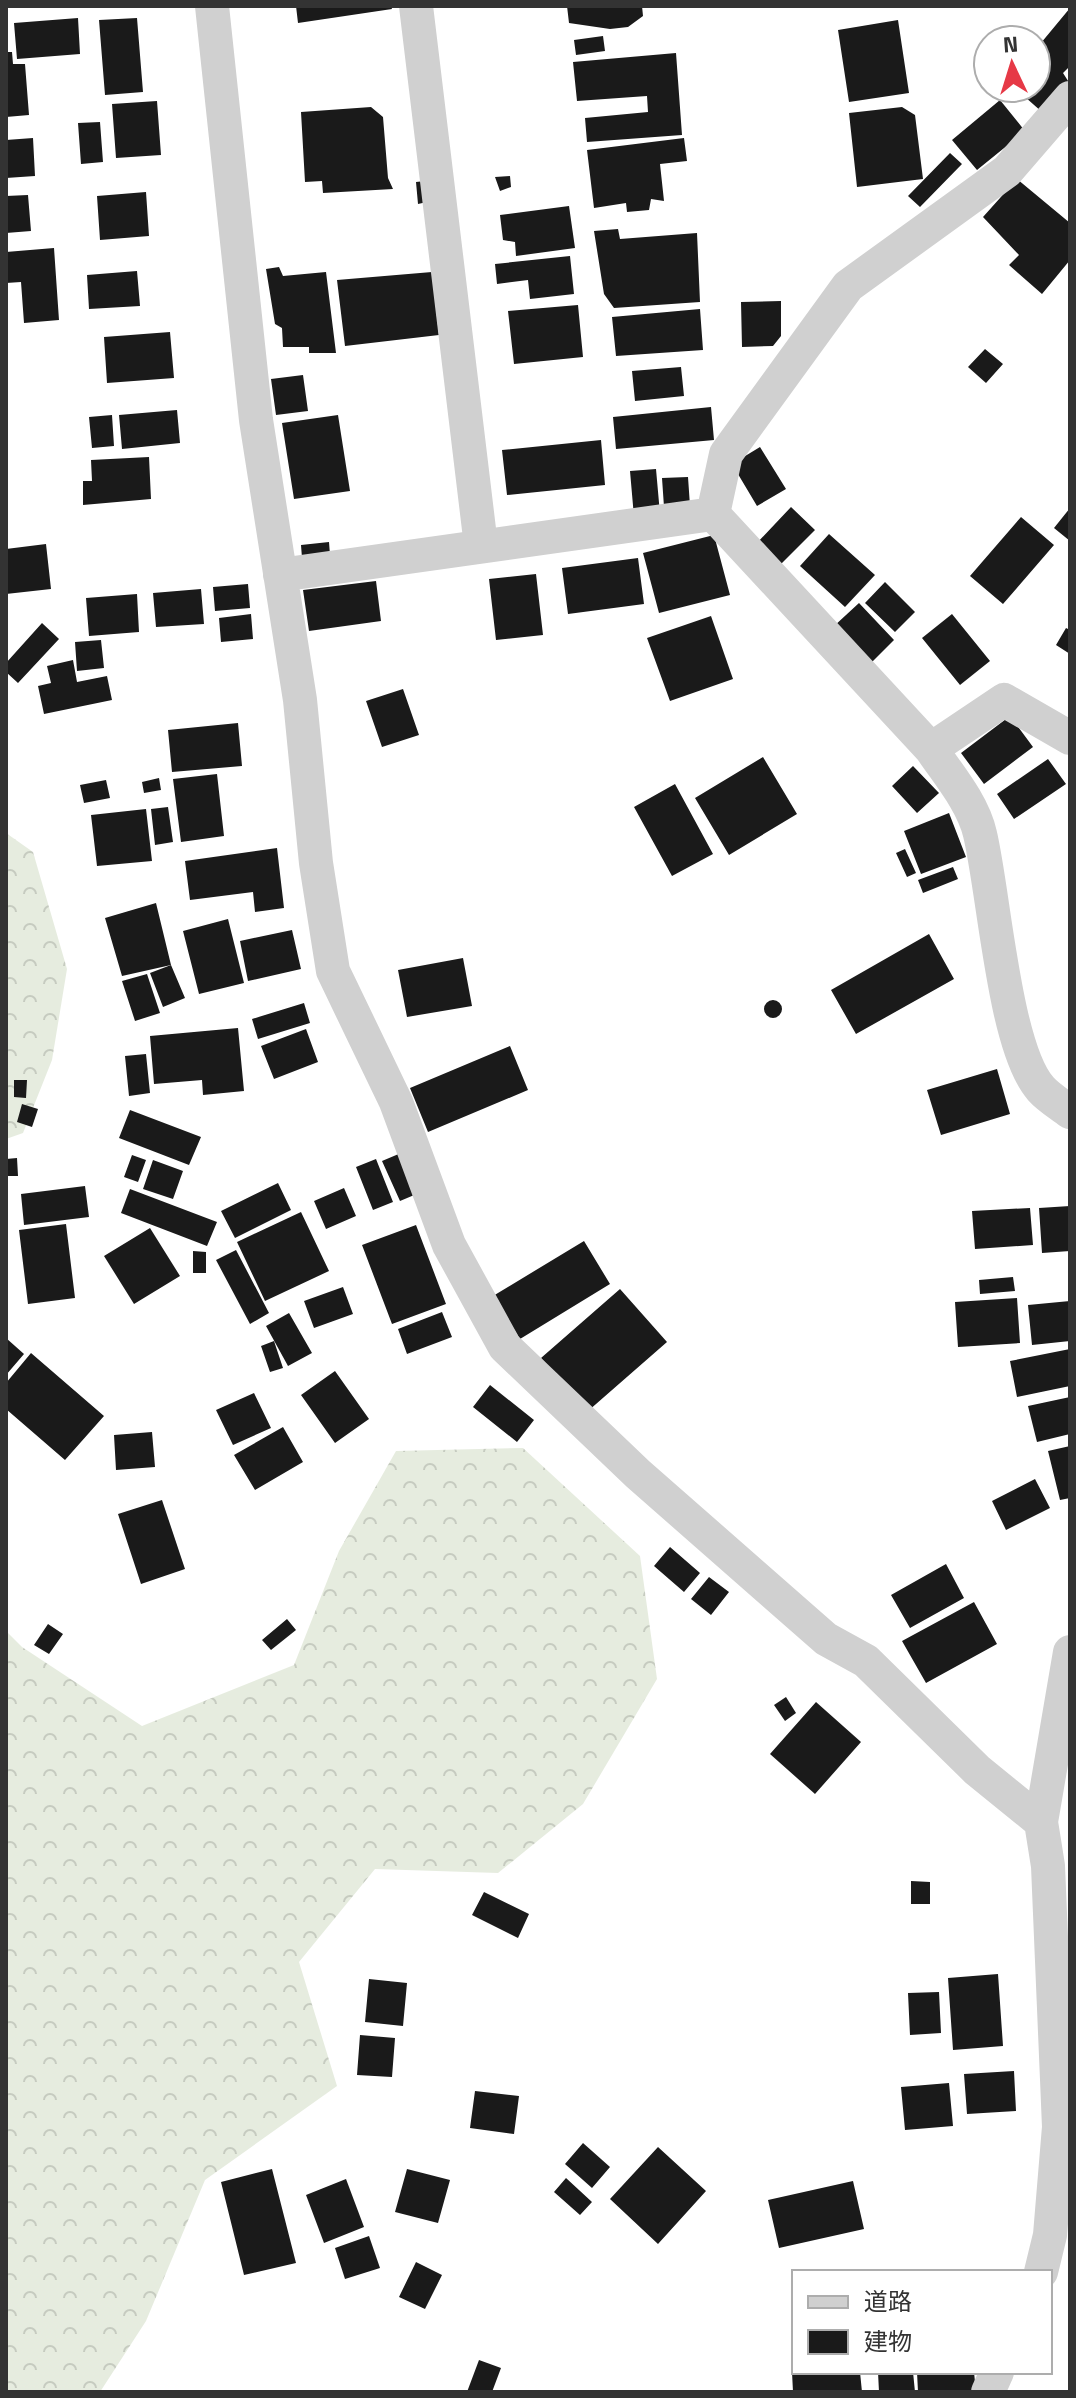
<svg xmlns="http://www.w3.org/2000/svg" width="1076" height="2398" font-family="'Titillium Web','Noto Sans JP',sans-serif">
<style>
.forest{fill:url(#forest-crowns)}
.building{fill:#1a1a1a}
.lines{fill:none;stroke-linecap:round;stroke-linejoin:round}
.street{stroke:#d0d0d0;stroke-width:34}
</style>
<defs>
<pattern id="forest-crowns" width="20" height="18" patternUnits="userSpaceOnUse" patternTransform="scale(2)"><rect width="20" height="18" fill="#e6ecdf"/><path d="M2 6a3 3 0 1 1 6 0M12 15a3 3 0 1 1 6 0" fill="none" stroke="#c6cbc0"/></pattern>
</defs>
<rect width="100%" height="100%" fill="#fff"/>
<path class="forest" d="M6,833L33,852L67,969L52,1060L23,1133L6,1139Z
M523,1448L640,1556L657,1679L583,1804L498,1873L375,1869L299,1962L337,2086L205,2180L146,2321L100,2392H6V1631L22,1647L142,1726L294,1665L339,1551L396,1451Z"/>
<path class="building" d="M296,6H391L392,9L298,23Z
M567,6H642L643,16L628,27L610,29L569,23Z
M1070,8V66L1063,73L1070,84L1042,112L1015,88H1036V49Z
M78,18L80,54L17,59L14,23Z
M137,18L143,92L105,95L99,20Z
M898,20L909,93L849,102L838,30Z
M603,36L605,51L576,55L574,40Z
M6,52H12L13,64H25L29,115L6,117Z
M676,53L682,135L587,142L585,118L648,112L647,96L577,101L573,62Z
M1000,100L1025,131L977,170L952,140Z
M157,101L161,155L116,158L112,104Z
M371,107L383,117L388,178L393,189L323,193L322,181L305,182L301,112Z
M902,107L915,115L923,179L857,187L849,113Z
M100,122L103,162L81,164L78,123Z
M33,138L35,176L6,178V140Z
M684,138L687,161L660,164L664,201L651,199L649,210L627,212L626,203L594,208L587,150Z
M950,153L962,164L920,207L908,196Z
M510,176L511,187L500,191L495,177Z
M1017,179L1070,223V260L1042,294L1009,265L1019,255L983,217Z
M425,181L427,202L418,204L416,182Z
M146,192L149,236L100,240L97,196Z
M28,195L31,231L6,233V196Z
M569,206L575,248L516,256L515,242L503,240L500,215Z
M618,229L620,239L697,233L700,302L614,308L604,294L594,231Z
M54,248L59,320L24,323L21,282L6,283V252Z
M570,256L574,294L530,299L528,280L497,284L495,264Z
M279,267L283,276L326,272L336,353H309V347H283L282,328L275,324L266,269Z
M137,271L140,306L89,309L87,275Z
M432,272L439,335L345,346L337,280Z
M781,301V336L773,346L742,347L741,302Z
M578,305L583,357L514,364L508,311Z
M700,309L703,350L616,356L612,317Z
M170,332L174,378L107,383L104,337Z
M985,349L1003,364L986,383L968,367Z
M681,367L684,396L635,401L632,371Z
M303,375L308,411L276,415L271,379Z
M711,407L714,440L616,449L613,417Z
M177,410L180,443L122,449L119,415Z
M112,415L114,446L92,448L89,417Z
M338,415L350,491L294,499L282,423Z
M601,440L605,485L507,495L502,450Z
M760,447L786,489L757,506L732,464Z
M149,457L151,499L83,505V481H92L91,460Z
M656,469L660,514L634,517L630,471Z
M688,477L690,506L664,507L662,478Z
M791,507L815,530L779,566L756,544Z
M1070,508V541L1054,528Z
M1021,517L1054,545L1003,604L970,576Z
M829,534L875,575L845,607L800,566Z
M714,535L730,595L659,613L643,553Z
M329,542L330,555L302,558L301,545Z
M46,544L51,589L6,594V549Z
M638,558L644,604L568,614L562,568Z
M536,574L543,635L496,640L489,579Z
M376,581L381,621L309,631L303,590Z
M885,582L915,612L895,632L865,603Z
M248,584L250,608L215,611L213,587Z
M201,589L204,624L156,627L153,593Z
M137,594L139,632L89,636L86,598Z
M859,603L894,640L869,665L833,627Z
M251,614L253,639L221,642L219,618Z
M952,614L990,661L960,685L922,638Z
M711,616L733,679L670,701L647,638Z
M42,623L59,639L18,683L6,672V663Z
M1066,628L1070,630V654L1056,645Z
M101,640L104,668L77,671L75,642Z
M73,660L77,682L107,676L112,700L44,714L38,686L51,683L47,666Z
M403,689L419,735L382,747L366,701Z
M1010,716L1033,747L984,784L961,753Z
M238,723L242,766L172,772L168,730Z
M763,757L797,814L729,855L695,798Z
M1048,759L1066,784L1014,819L997,794Z
M913,766L939,793L917,813L892,786Z
M217,774L224,836L181,842L173,779Z
M159,778L161,790L144,793L142,782Z
M106,780L110,798L84,803L80,785Z
M675,784L713,854L672,876L634,807Z
M168,807L173,842L155,845L151,809Z
M146,809L152,861L97,866L91,815Z
M949,813L966,857L921,874L904,831Z
M277,848L284,908L255,912L253,892L190,900L185,861Z
M905,849L916,873L907,877L896,853Z
M953,867L958,879L923,893L918,880Z
M156,903L171,965L185,998L163,1007L150,973L171,965L122,976L105,918Z
M228,919L244,983L199,994L183,931Z
M292,930L301,969L248,981L240,941Z
M929,934L954,979L856,1034L831,990Z
M463,958L472,1006L407,1017L398,970Z
M147,974L160,1013L135,1021L122,981Z
M764 1009a9 9 0 1 1 18 0a9 9 0 1 1-18 0Z
M304,1003L310,1023L258,1039L252,1019Z
M238,1028L244,1091L203,1095L202,1080L154,1084L150,1036Z
M306,1029L318,1062L274,1079L261,1046Z
M510,1046L528,1090L428,1132L410,1088Z
M146,1054L150,1093L129,1096L125,1056Z
M997,1069L1010,1114L941,1135L927,1090Z
M14,1080H27L26,1098L14,1097Z
M22,1104L38,1109L32,1127L17,1122Z
M130,1110L201,1137L189,1165L119,1138Z
M401,1153L419,1193L400,1201L382,1161Z
M132,1155L146,1160L138,1182L124,1177Z
M17,1158L18,1176H6V1159Z
M376,1159L393,1202L373,1210L356,1167Z
M153,1160L183,1171L173,1199L143,1189Z
M278,1183L291,1210L235,1238L221,1211Z
M85,1186L89,1217L24,1225L21,1194Z
M344,1188L356,1216L326,1229L314,1201Z
M130,1189L217,1222L207,1246L121,1213Z
M1070,1206V1251L1042,1253L1039,1208Z
M1030,1208L1033,1245L975,1249L972,1211Z
M301,1212L329,1271L265,1301L237,1242Z
M66,1224L75,1298L28,1304L19,1230Z
M416,1225L446,1304L392,1324L362,1245Z
M150,1228L180,1276L134,1304L104,1256Z
M584,1241L610,1284L520,1339L493,1296Z
M236,1250L269,1313L250,1324L216,1260Z
M193,1251L206,1252V1273H193Z
M1013,1277L1015,1291L980,1294L979,1280Z
M343,1287L353,1314L314,1328L304,1301Z
M620,1289L667,1342L588,1411L541,1358Z
M1017,1298L1020,1343L958,1347L955,1302Z
M1070,1301V1341L1032,1345L1028,1305Z
M442,1312L452,1337L407,1354L398,1329Z
M289,1313L312,1353L288,1366L266,1326Z
M6,1338L24,1354L6,1375Z
M274,1341L283,1368L270,1372L261,1346Z
M1070,1349V1386L1017,1397L1010,1361Z
M31,1353L104,1416L65,1460L6,1409V1383Z
M335,1371L369,1419L335,1443L301,1395Z
M490,1385L534,1420L517,1442L473,1407Z
M254,1393L271,1428L233,1445L216,1410Z
M1070,1397V1434L1037,1442L1028,1406Z
M283,1427L303,1462L255,1490L234,1455Z
M152,1432L155,1467L116,1470L114,1435Z
M1070,1446V1498L1060,1500L1048,1451Z
M1035,1479L1050,1508L1006,1530L992,1501Z
M162,1500L185,1569L141,1584L118,1514Z
M670,1547L700,1573L684,1592L654,1566Z
M946,1564L964,1598L910,1628L891,1595Z
M709,1577L729,1592L711,1615L691,1599Z
M974,1602L997,1644L926,1683L902,1641Z
M287,1619L296,1630L271,1650L262,1640Z
M48,1624L63,1634L49,1654L34,1645Z
M786,1697L796,1713L785,1721L774,1705Z
M816,1702L861,1742L815,1794L770,1754Z
M911,1881L930,1882V1904H911Z
M484,1892L529,1914L518,1938L472,1915Z
M998,1974L1003,2046L953,2050L948,1978Z
M369,1979L407,1983L403,2026L365,2022Z
M939,1992L941,2033L910,2035L908,1993Z
M360,2035L395,2038L392,2077L357,2075Z
M1014,2071L1016,2111L967,2114L964,2074Z
M949,2083L953,2126L905,2130L901,2087Z
M475,2091L519,2096L514,2134L470,2128Z
M583,2143L610,2167L592,2188L565,2164Z
M658,2147L706,2191L658,2244L610,2199Z
M272,2169L296,2263L244,2275L221,2182Z
M407,2169L450,2180L438,2223L395,2212Z
M566,2178L592,2202L580,2215L554,2192Z
M346,2179L364,2227L324,2243L306,2195Z
M853,2181L864,2229L779,2248L768,2200Z
M369,2236L380,2268L345,2279L335,2248Z
M416,2262L442,2275L425,2309L399,2297Z
M479,2360L501,2368L492,2392H467Z
M792,2372H860L862,2392H793Z
M878,2372H913L915,2392H879Z
M917,2372H974L976,2392H918Z"/>
<g class="lines">
<path class="street" d="M212,6L256,420L300,700L316,863L333,971L396,1102L449,1245L505,1347L638,1474L826,1639L866,1661L977,1770L1041,1822
M416,6L481,546
M713,514L931,749C948,774 973,803 980,834C994,892 1004,1048 1041,1089C1049,1098 1061,1105 1070,1112
M713,514L726,454L848,286L1007,171L1070,98
M280,575L713,514
M931,749L1004,700L1070,738
M1041,2272L1050,2235L1059,2127L1048,1866L1041,1822L1070,1652
M988,2392L997,2372"/>
</g>
<rect width="1076" height="2398" fill="none" stroke="#333333" stroke-width="16"/>
<rect x="792" y="2270" width="260" height="104" fill="#ffffff" stroke="#adadad" stroke-width="2"/>
<rect x="808" y="2296" width="40" height="12" fill="#d0d0d0" stroke="#adadad" stroke-width="2"/>
<text x="864" y="2310" font-size="24" fill="#333333">道路</text>
<rect x="808" y="2330" width="40" height="24" fill="#1a1a1a" stroke="#adadad" stroke-width="2"/>
<text x="864" y="2350" font-size="24" fill="#333333">建物</text>
<g transform="translate(1012 64) rotate(356)"><circle r="38" fill="#ffffff" stroke="#adadad" stroke-width="2"/>
<path d="M0-6L14 30L0 20L-14 30Z" fill="#e63946"/>
<text y="-12" font-size="22" font-weight="bold" text-anchor="middle" fill="#333333">N</text>
</g>
</svg>
